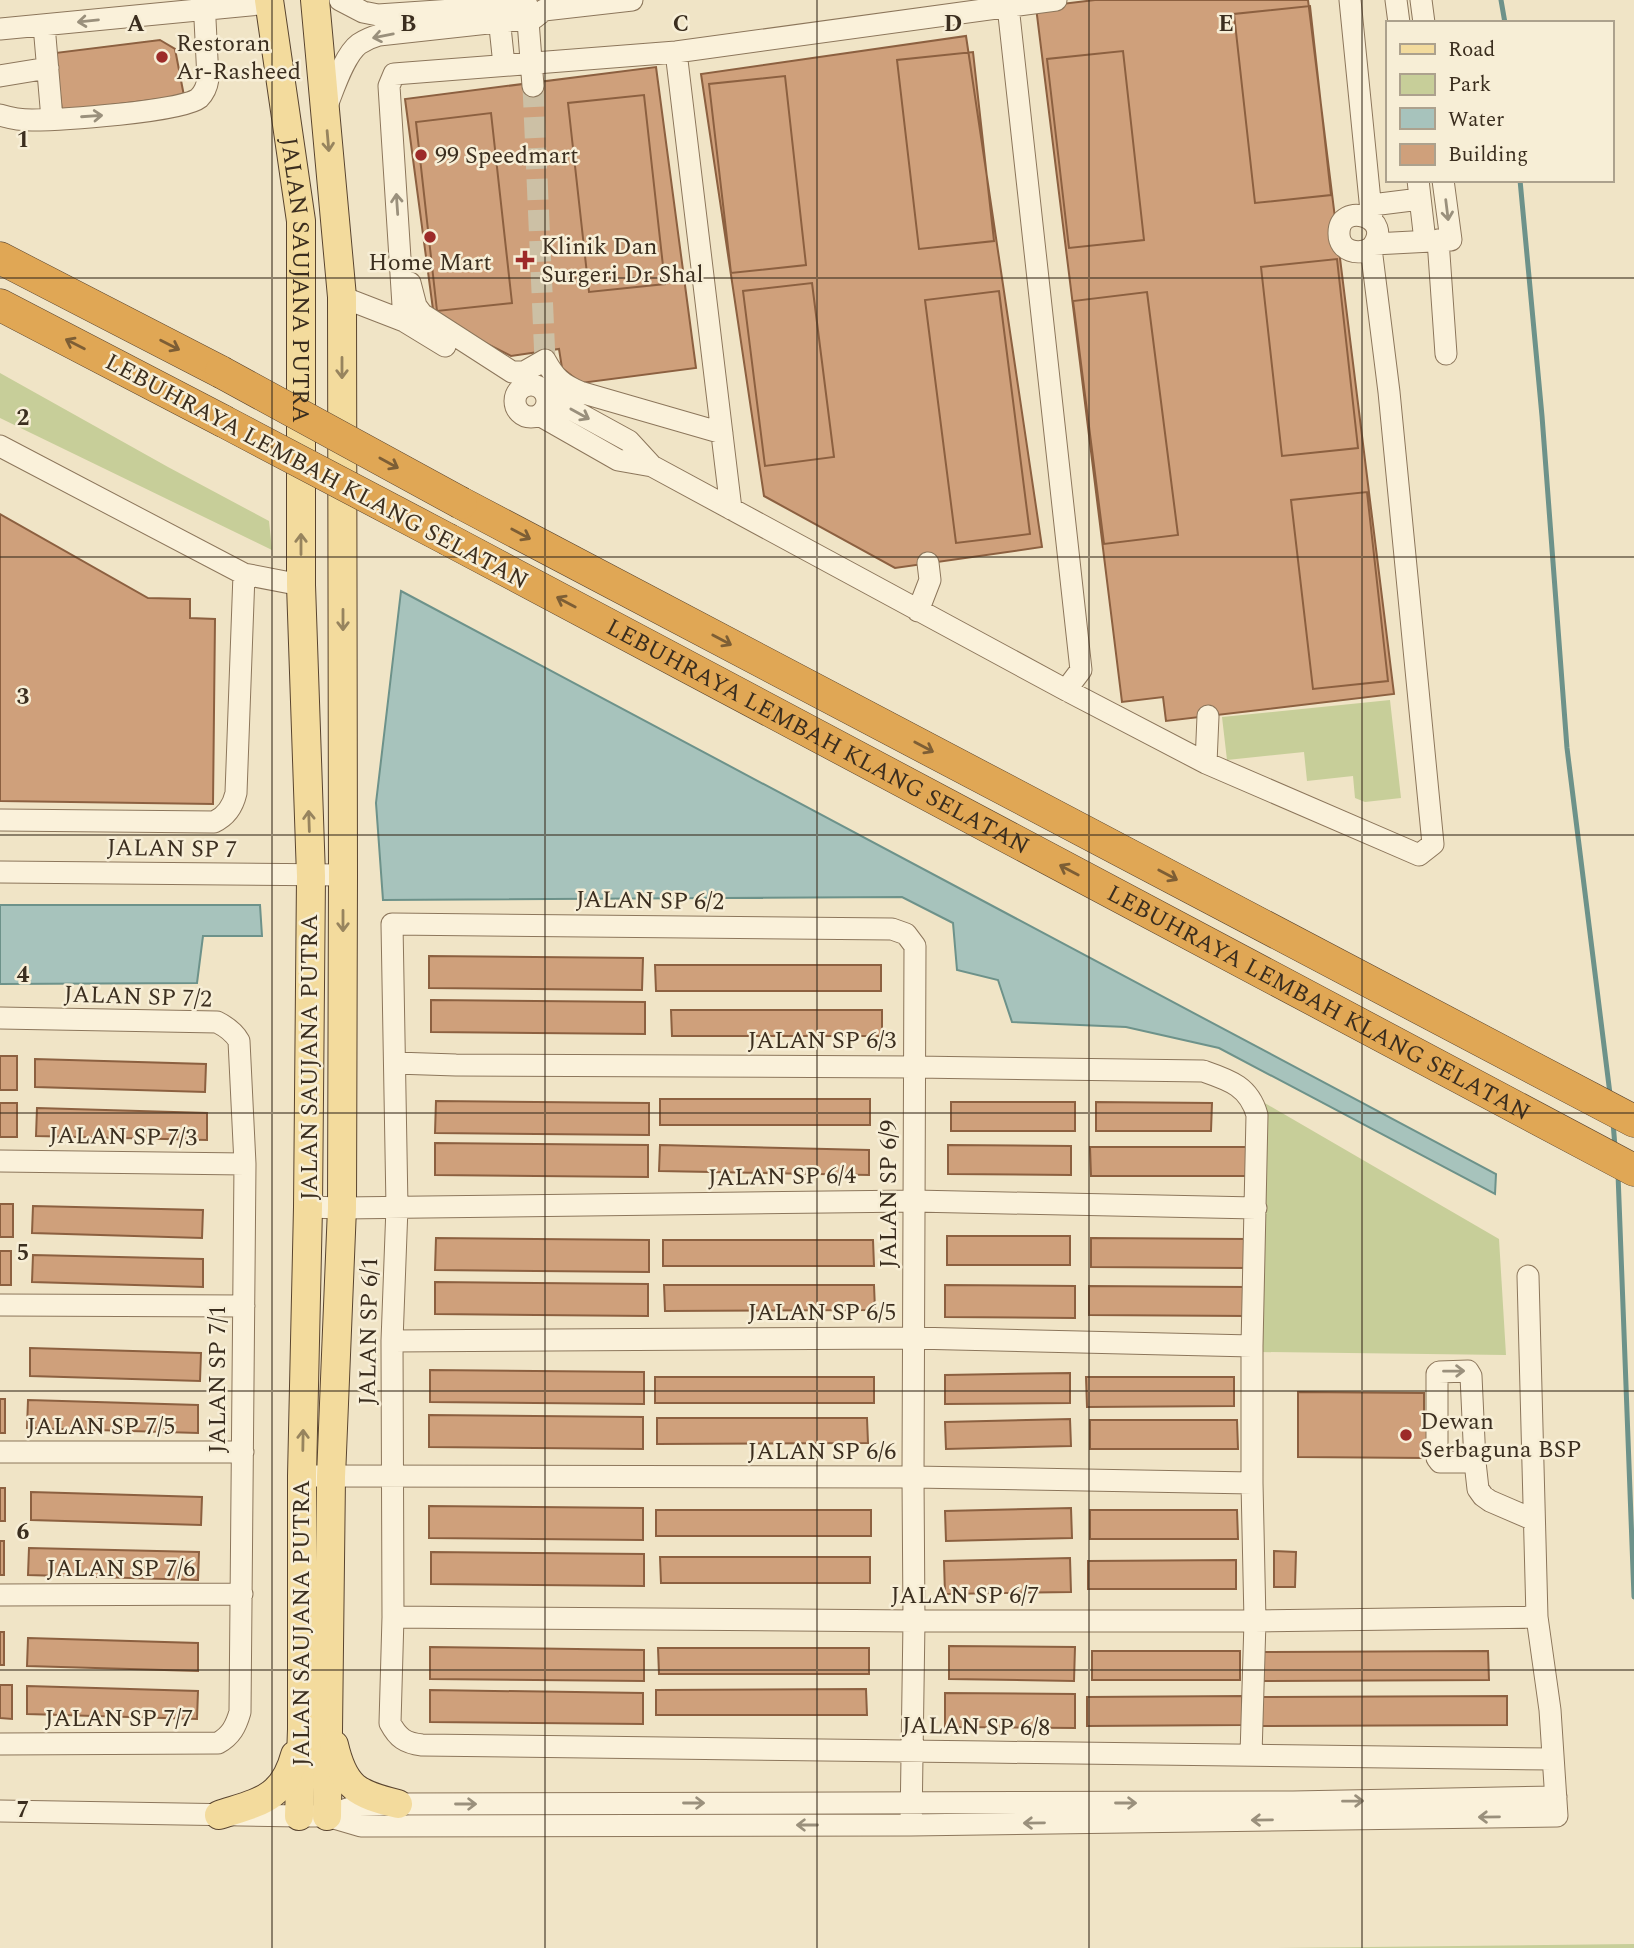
<svg xmlns="http://www.w3.org/2000/svg" width="1634" height="1948" font-family="Spectral,serif">
<style>
.green{fill:#c7ce99}
.water{fill:#a7c3bc;stroke:#6d928a;stroke-width:2}
.lines{fill:none;stroke-linecap:round;stroke-linejoin:round}
.stream{stroke:#6d928a;stroke-width:5}
.building{fill:#cfa07b;stroke:#8c6040;stroke-width:2}
.minor-tunnel{stroke:#ccc0a5;stroke-width:21;stroke-dasharray:21 10;stroke-linecap:butt}
.minor-casing{stroke:#8c765b;stroke-width:23}
.major-casing{stroke:#59442f;stroke-width:30}
.highway-casing{stroke:#59442f;stroke-width:33}
.minor{stroke:#faf1da;stroke-width:21}
.major{stroke:#f3db9d;stroke-width:28}
.highway{stroke:#e0a755;stroke-width:32}
.highway-bridge-casing{stroke:#59442f;stroke-width:33;stroke-linecap:butt}
.highway-bridge{stroke:#e0a755;stroke-width:32}
.oneway{stroke:#9a907c}
.oneway2{stroke:#97845e}
.oneway3{stroke:#7d5e35}
.grid{fill:none;stroke:#3b2e1f;stroke-width:2;stroke-opacity:0.55}
.poi-dot{fill:#9d2b29;stroke:#f7eed6;stroke-width:2.5}
.labels{text-anchor:middle;stroke-width:5;stroke-linejoin:round;paint-order:stroke}
.poi-label{font-size:24px;fill:#3b2e1f;stroke:#f7eed6;text-anchor:start}
.street-label{font-size:24px;fill:#3b2e1f;stroke:#f7eed6}
.grid-label{font-size:23px;text-anchor:middle;font-weight:bold;fill:#3b2e1f;stroke:#f7eed6;stroke-width:5;stroke-linejoin:round;paint-order:stroke}
</style>
<rect width="100%" height="100%" fill="#f0e4c6"/>
<path class="green" d="M0,373L168,467L269,521L272,550L0,418Z
M1390,700L1401,798L1365,802L1355,798L1353,776L1307,781L1304,752L1227,760L1222,717Z
M1263,1102L1499,1239L1506,1355L1260,1352Z
M1634,1944V1948H1276Z"/>
<path class="water" d="M401,591L1496,1174L1495,1194L1219,1048L1126,1027L1012,1022L998,980L957,970L953,923L902,897L383,900L376,803Z
M0,905H260L262,936H203L197,983L0,984Z"/>
<g class="lines">
<path class="stream" d="M1501,0L1505,23
M1520,180L1542,416L1567,748L1610,1094
M1613,1122L1615,1147
M1618,1174L1634,1597"/>
</g>
<path class="building" d="M1095,0H1308L1394,694L1166,721L1163,697L1122,702L1036,7Z
M1310,6L1331,195L1255,203L1234,14Z
M966,36L1042,547L895,568L764,496L701,74Z
M160,40L175,49L184,96L62,111L55,53Z
M1123,51L1144,240L1069,248L1047,59Z
M973,52L994,241L919,249L897,60Z
M656,67L696,368L581,383L562,368L559,349L511,356L434,317L405,99Z
M785,76L806,265L731,273L709,84Z
M644,95L665,284L589,292L568,103Z
M491,113L512,303L437,311L416,122Z
M1337,259L1358,448L1282,456L1261,267Z
M812,283L834,457L765,466L743,291Z
M999,291L1030,534L956,543L925,300Z
M1147,292L1178,535L1104,544L1073,301Z
M1367,492L1388,681L1313,689L1291,500Z
M0,514L148,598L190,599V618L215,619L213,804L0,801Z
M429,956L643,958L642,990L429,988Z
M655,965H881V991H656Z
M431,1000L645,1002V1034L431,1032Z
M671,1010H882V1036H672Z
M0,1056H17V1090H0Z
M35,1059L206,1064L205,1092L35,1087Z
M660,1099H870V1125H660Z
M436,1101L649,1103V1135L435,1133Z
M951,1102H1075V1131H951Z
M1096,1102L1212,1103L1211,1131H1096Z
M0,1103H17V1137H0Z
M37,1108L207,1113V1140L36,1136Z
M435,1143L648,1145V1177L435,1175Z
M660,1145L869,1150V1175L659,1171Z
M948,1145L1071,1146V1175L948,1174Z
M1090,1147H1254L1255,1176H1091Z
M0,1204H13V1237H0Z
M33,1206L203,1210L202,1238L32,1233Z
M947,1236H1070V1265H947Z
M436,1238L649,1240V1272L435,1270Z
M1091,1238L1247,1239V1268L1091,1267Z
M663,1240H873L874,1266H663Z
M0,1251H11V1285H0Z
M33,1255L203,1259V1287L32,1282Z
M435,1282L648,1284V1316L435,1314Z
M664,1285H874L875,1310L665,1311Z
M945,1285L1075,1286V1318L945,1317Z
M1089,1286L1247,1287V1316L1089,1315Z
M30,1348L201,1353L200,1381L30,1376Z
M430,1370L644,1372V1404L430,1402Z
M1070,1373V1403L945,1404V1375Z
M655,1377H874V1403H655Z
M1086,1377H1234V1406L1087,1407Z
M1298,1392L1424,1393V1412H1444V1443L1424,1442V1458L1298,1457Z
M0,1399H5V1433H0Z
M28,1400L198,1405V1433L27,1428Z
M429,1415L643,1417V1449L429,1447Z
M657,1418H867L868,1443L657,1444Z
M1070,1419L1071,1446L946,1449L945,1422Z
M1090,1420H1237L1238,1449H1090Z
M0,1488H5V1521H0Z
M31,1492L202,1497L201,1525L31,1520Z
M429,1506L643,1508V1540L429,1538Z
M1071,1508L1072,1538L946,1541L945,1511Z
M656,1510H871V1536H656Z
M1090,1510H1237L1238,1539H1090Z
M0,1541H4V1575H0Z
M29,1548L199,1552L198,1580L28,1575Z
M1274,1551L1296,1552L1295,1587H1274Z
M431,1552L644,1554V1586L431,1584Z
M660,1557H870V1583H661Z
M1070,1558L1071,1592L945,1594L944,1561Z
M1236,1560V1589H1088V1561Z
M0,1632H4V1665H0Z
M28,1638L198,1643V1671L27,1666Z
M949,1646L1075,1647L1074,1681L949,1679Z
M430,1647L644,1650V1681L430,1679Z
M658,1648H869V1674H659Z
M1092,1651H1240V1680H1092Z
M1488,1651L1489,1680L1259,1681V1652Z
M0,1685H12V1719L0,1718Z
M27,1686L198,1691L197,1719L27,1714Z
M866,1689L867,1715H656V1690Z
M430,1690L643,1693V1724L430,1722Z
M945,1693L1075,1694V1728L945,1727Z
M1242,1696V1725L1087,1726V1697Z
M1507,1696V1725L1259,1726V1697Z"/>
<g class="lines">
<path class="minor-tunnel" d="M533,86L545,360"/>
<g class="minor-casing">
<path id="minor" d="M340,0L363,12L378,15L527,5
M1350,0L1372,221
M1396,0L1399,23
M1421,0L1424,23
M1008,6L1081,670L1066,690
M498,8L504,65
M527,8L533,86
M544,10L632,0
M44,25L52,119
M0,29L270,3
M676,52L731,509
M0,76L48,68
M326,108C333,91 344,55 359,44C365,40 372,37 379,35L534,18L544,10
M0,115C10,118 22,120 32,120C59,120 182,112 199,98C205,92 207,86 208,79L204,0
M1418,180L1425,241
M1372,205L1420,199
M1438,240L1446,354
M1374,244L1451,240L1443,180
M410,283L416,306L422,314L512,372H524L545,360C555,378 561,384 580,392L722,433
M342,297L404,321L445,346
M404,321L389,86L394,74L676,52L1056,0
M515 401a16 16 0 1 1 32 0a16 16 0 1 1-32 0Z
M539,415L618,460L652,466L629,441L547,396
M0,446L244,574L301,585
M652,466L1066,690L1206,763L1419,855L1433,844L1389,392L1371,248C1397,217 1338,200 1339,234C1339,251 1358,256 1371,248
M918,611L930,580L928,563
M1206,763L1208,716
M0,820L214,822C227,816 233,806 236,793L244,574
M0,872L343,875
M0,1018L217,1022C227,1027 234,1032 239,1041L245,1164L240,1712C236,1726 231,1736 218,1743L0,1744
M395,1063L456,1065L915,1067L1203,1071C1229,1080 1249,1086 1257,1115L1252,1346V1483L1255,1621L1251,1755
M0,1161L245,1164
M308,1207L342,1208L914,1201L1256,1208
M0,1305L244,1306
M392,1341L913,1338L1252,1346
M0,1452H243
M1475,1462H1440L1437,1458V1374L1439,1372L1468,1371L1471,1376L1475,1462L1478,1489L1483,1496L1490,1501L1534,1520
M316,1476L913,1477L1252,1483
M0,1595L242,1594
M393,1617L914,1621H1255L1537,1617
M0,1811L299,1816H327L359,1805L398,1804L1293,1802L1556,1797
M327,1816L361,1826L911,1825L1557,1816L1550,1710L1537,1617L1528,1276
M911,1825L914,1621L913,1477L915,946L906,934L892,929L392,924L397,1207L392,1341L393,1617L390,1723C398,1738 405,1743 422,1745C799,1750 1176,1754 1553,1759"/>
</g>
<g class="major-casing">
<g id="major">
<path id="s1" d="M269,0L301,221V585L311,876L308,1207L302,1476V1729L299,1816"/>
<path d="M315,0L342,297L343,875L342,1208L331,1477L327,1816"/>
<path d="M334,1745C344,1788 357,1794 398,1804"/>
<path d="M219,1815C258,1802 283,1800 295,1755"/>
</g>
</g>
<g class="highway-casing">
<g id="highway">
<path d="M0,258L221,372"/>
<path d="M0,305L223,421"/>
<path d="M461,503L1634,1121"/>
<path id="s2" d="M449,540L1634,1170"/>
</g>
</g>
<use href="#minor" class="minor"/>
<use href="#major" class="major"/>
<use href="#highway" class="highway"/>
<g class="highway-bridge-casing">
<path id="highway-bridge" d="M221,372L461,503
M223,421L449,540"/>
</g>
<use href="#highway-bridge" class="highway-bridge"/>
</g>
<defs><path id="oneway-shaft" d="M-6 0H5M1.5-3L5.5 0L1.5 3" fill="none" stroke-width="1.6" stroke-linecap="round" stroke-linejoin="round" transform="scale(1.75)"/></defs>
<g class="oneway">
<use href="#oneway-shaft" transform="translate(88 21) rotate(174)"/>
<use href="#oneway-shaft" transform="translate(383 36) rotate(169)"/>
<use href="#oneway-shaft" transform="translate(92 116) rotate(-4)"/>
<use href="#oneway-shaft" transform="translate(397 204) rotate(-94)"/>
<use href="#oneway-shaft" transform="translate(1447 210) rotate(83)"/>
<use href="#oneway-shaft" transform="translate(580 414) rotate(29)"/>
<use href="#oneway-shaft" transform="translate(1454 1371) rotate(-1)"/>
<use href="#oneway-shaft" transform="translate(1353 1801) rotate(-1)"/>
<use href="#oneway-shaft" transform="translate(694 1803)"/>
<use href="#oneway-shaft" transform="translate(1126 1803)"/>
<use href="#oneway-shaft" transform="translate(466 1804)"/>
<use href="#oneway-shaft" transform="translate(1489 1817) rotate(179)"/>
<use href="#oneway-shaft" transform="translate(1262 1820) rotate(179)"/>
<use href="#oneway-shaft" transform="translate(1034 1823) rotate(179)"/>
<use href="#oneway-shaft" transform="translate(807 1825) rotate(180)"/>
</g>
<g class="oneway2">
<use href="#oneway-shaft" transform="translate(328 141) rotate(85)"/>
<use href="#oneway-shaft" transform="translate(342 368) rotate(90)"/>
<use href="#oneway-shaft" transform="translate(301 544) rotate(-90)"/>
<use href="#oneway-shaft" transform="translate(343 620) rotate(90)"/>
<use href="#oneway-shaft" transform="translate(309 821) rotate(-92)"/>
<use href="#oneway-shaft" transform="translate(343 921) rotate(90)"/>
<use href="#oneway-shaft" transform="translate(303 1440) rotate(-89)"/>
</g>
<g class="oneway3">
<use href="#oneway-shaft" transform="translate(75 344) rotate(-153)"/>
<use href="#oneway-shaft" transform="translate(170 345) rotate(27)"/>
<use href="#oneway-shaft" transform="translate(389 463) rotate(29)"/>
<use href="#oneway-shaft" transform="translate(521 534) rotate(28)"/>
<use href="#oneway-shaft" transform="translate(566 602) rotate(-152)"/>
<use href="#oneway-shaft" transform="translate(722 640) rotate(28)"/>
<use href="#oneway-shaft" transform="translate(924 747) rotate(28)"/>
<use href="#oneway-shaft" transform="translate(1069 870) rotate(-152)"/>
<use href="#oneway-shaft" transform="translate(1168 875) rotate(28)"/>
</g>
<path class="grid" d="M272,0V1948M545,0V1948M817,0V1948M1089,0V1948M1362,0V1948M0,278H1634M0,557H1634M0,835H1634M0,1113H1634M0,1391H1634M0,1670H1634"/>
<g class="poi-dot">
<circle cx="162" cy="57" r="7"/>
<circle cx="421" cy="155" r="7"/>
<circle cx="430" cy="237" r="7"/>
<path d="M521.5 249.5h7v7h7v7h-7v7h-7v-7h-7v-7h7z"/>
<circle cx="1406" cy="1435" r="7"/>
</g>
<g class="labels">
<g class="poi-label">
<text x="176" y="51">Restoran<tspan x="176" dy="28">Ar-Rasheed</tspan></text>
<text x="435" y="163">99 Speedmart</text>
<text x="541" y="254">Klinik Dan<tspan x="541" dy="28">Surgeri Dr Shal</tspan></text>
<text x="430" y="270" text-anchor="middle">Home Mart</text>
<text x="1420" y="1429">Dewan<tspan x="1420" dy="28">Serbaguna BSP</tspan></text>
</g>
<g class="street-label">
<text dy="8" stroke="none"><textPath href="#s1" startOffset="282">JALAN SAUJANA PUTRA</textPath></text>
<text transform="translate(317 471) rotate(28)" y="8">LEBUHRAYA LEMBAH KLANG SELATAN</text>
<text dy="8" stroke="none"><textPath href="#s2" startOffset="418">LEBUHRAYA LEMBAH KLANG SELATAN</textPath></text>
<text transform="translate(172 848) rotate(1)" y="8">JALAN SP 7</text>
<text transform="translate(650 900) rotate(1)" y="8">JALAN SP 6/2</text>
<text transform="translate(138 996) rotate(2)" y="8">JALAN SP 7/2</text>
<text dy="8" stroke="none"><textPath href="#s2" startOffset="985">LEBUHRAYA LEMBAH KLANG SELATAN</textPath></text>
<text x="822" y="1048">JALAN SP 6/3</text>
<text transform="translate(309 1057) rotate(-90)" y="8">JALAN SAUJANA PUTRA</text>
<text transform="translate(123 1136) rotate(1)" y="8">JALAN SP 7/3</text>
<text transform="translate(782 1176) rotate(-1)" y="8">JALAN SP 6/4</text>
<text transform="translate(888 1194) rotate(-90)" y="8">JALAN SP 6/9</text>
<text x="822" y="1320">JALAN SP 6/5</text>
<text transform="translate(368 1331) rotate(-89)" y="8">JALAN SP 6/1</text>
<text transform="translate(217 1379) rotate(-90)" y="8">JALAN SP 7/1</text>
<text x="101" y="1434">JALAN SP 7/5</text>
<text x="822" y="1459">JALAN SP 6/6</text>
<text x="121" y="1576">JALAN SP 7/6</text>
<text x="965" y="1603">JALAN SP 6/7</text>
<text transform="translate(301 1623) rotate(-90)" y="8">JALAN SAUJANA PUTRA</text>
<text x="119" y="1726">JALAN SP 7/7</text>
<text transform="translate(976 1726) rotate(1)" y="8">JALAN SP 6/8</text>
</g>
</g>
<g class="grid-label">
<text x="136" y="31">A</text>
<text x="408" y="31">B</text>
<text x="681" y="31">C</text>
<text x="953" y="31">D</text>
<text x="1226" y="31">E</text>
<text x="23" y="147">1</text>
<text x="23" y="425">2</text>
<text x="23" y="704">3</text>
<text x="23" y="982">4</text>
<text x="23" y="1260">5</text>
<text x="23" y="1539">6</text>
<text x="23" y="1817">7</text>
</g>
<rect x="1386" y="21" width="228" height="161" fill="#f7eed6" stroke="#aca18d" stroke-width="2"/>
<rect x="1400" y="44" width="35" height="10" fill="#f3db9d" stroke="#aca18d" stroke-width="2"/>
<text x="1448" y="56" font-size="21" fill="#3b2e1f">Road</text>
<rect x="1400" y="74" width="35" height="21" fill="#c7ce99" stroke="#aca18d" stroke-width="2"/>
<text x="1448" y="91" font-size="21" fill="#3b2e1f">Park</text>
<rect x="1400" y="108" width="35" height="21" fill="#a7c3bc" stroke="#aca18d" stroke-width="2"/>
<text x="1448" y="126" font-size="21" fill="#3b2e1f">Water</text>
<rect x="1400" y="144" width="35" height="21" fill="#cfa07b" stroke="#aca18d" stroke-width="2"/>
<text x="1448" y="161" font-size="21" fill="#3b2e1f">Building</text>
</svg>
